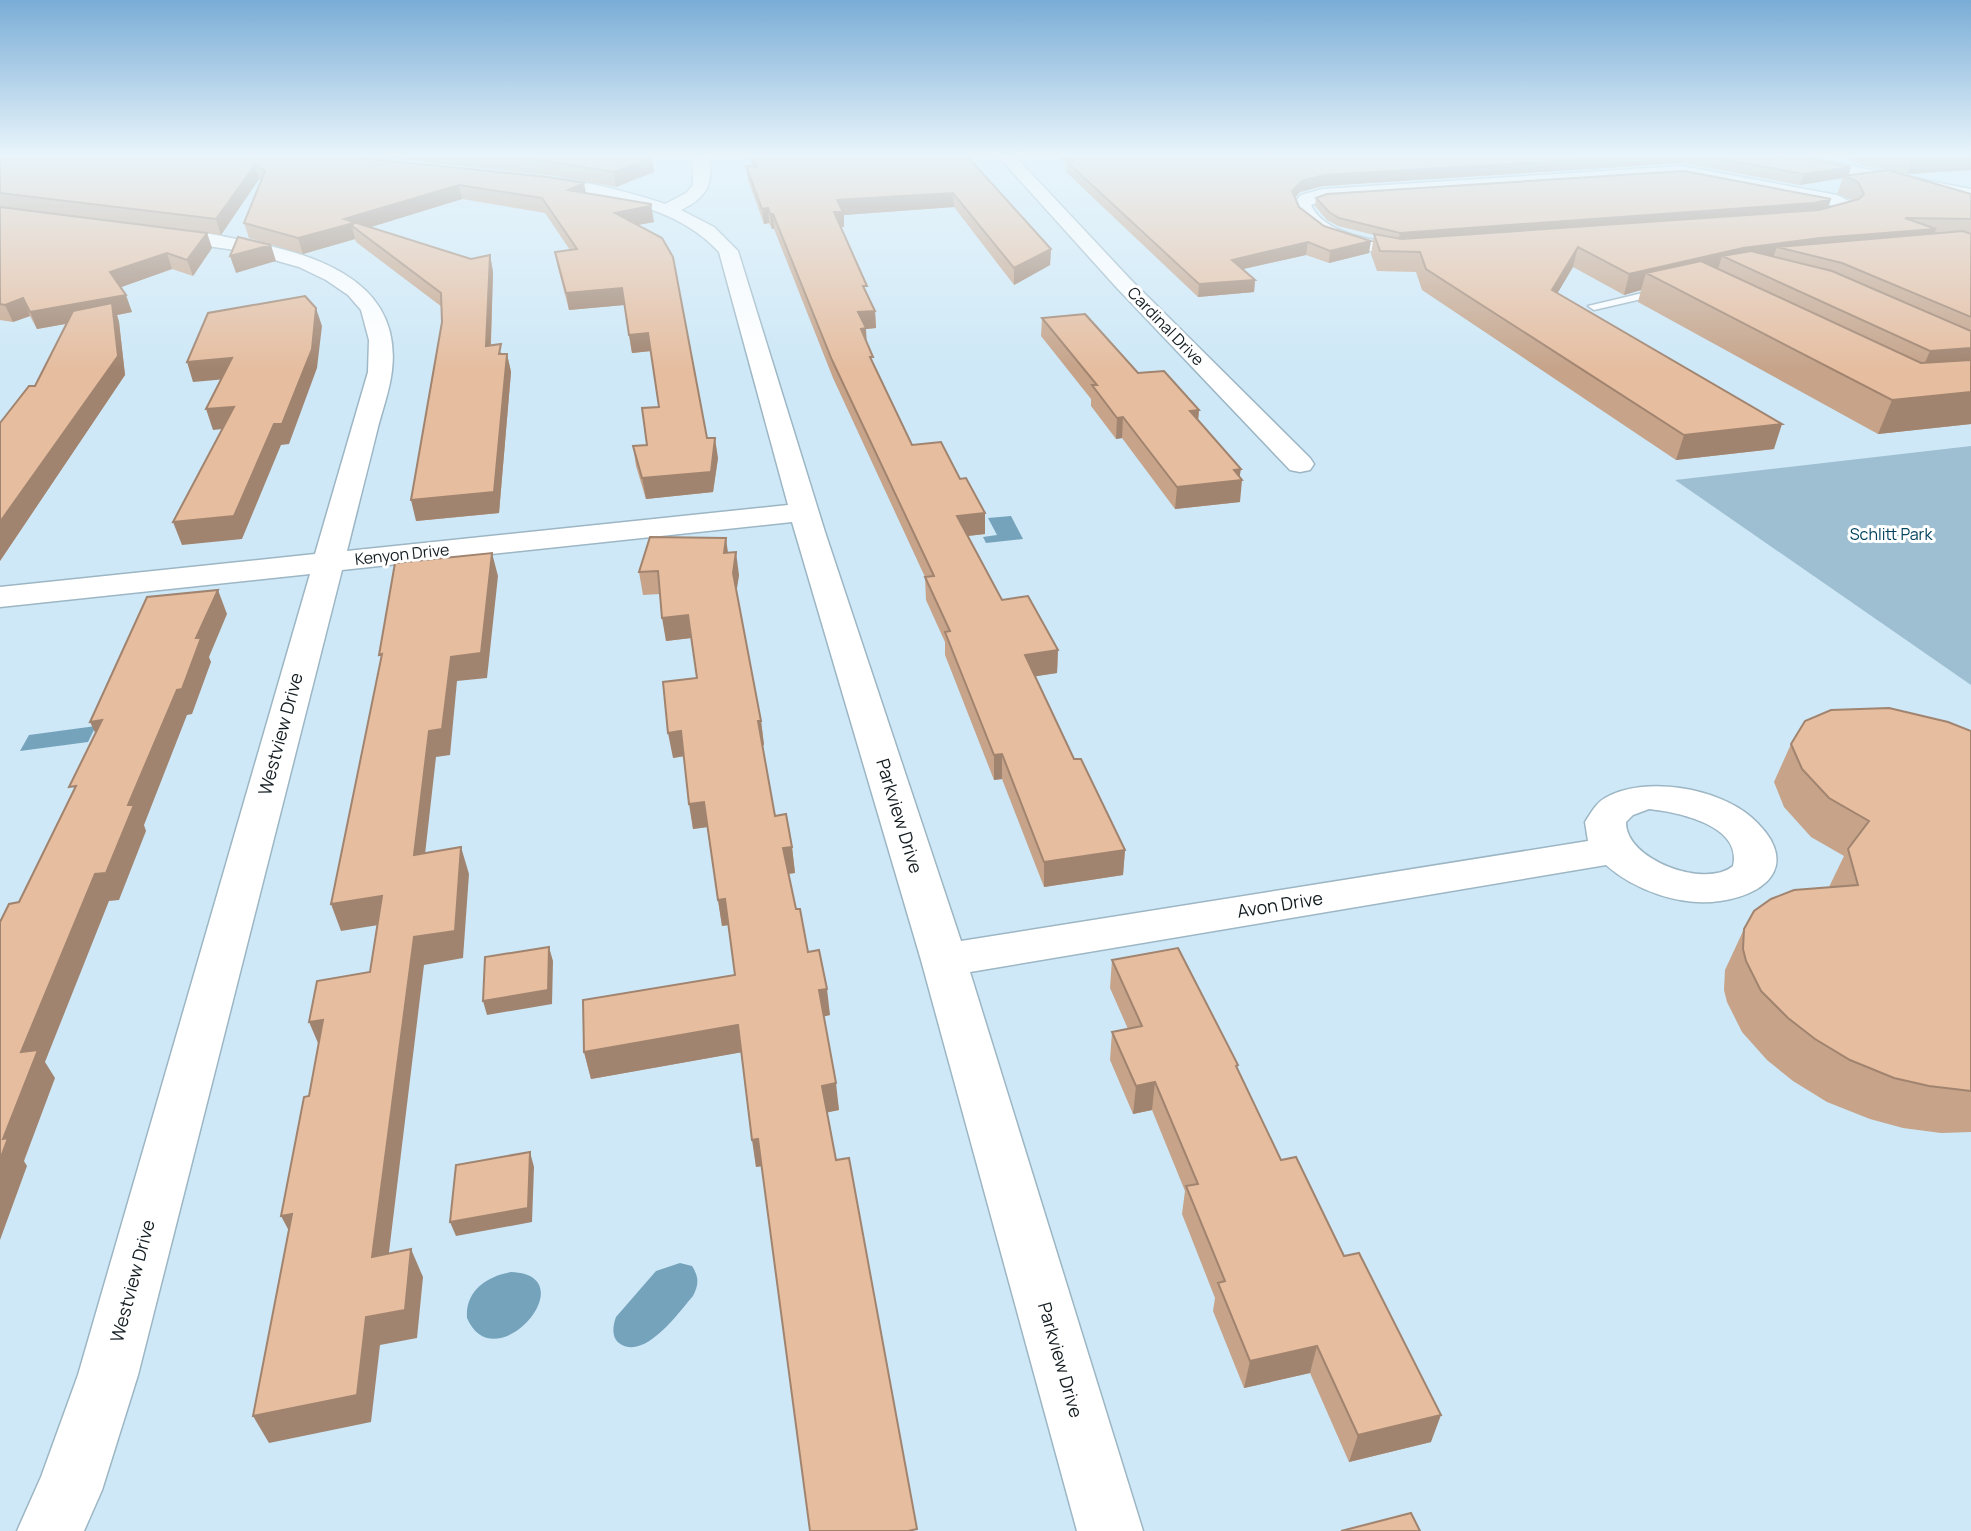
<svg xmlns="http://www.w3.org/2000/svg" width="1971" height="1531" font-family="Manrope,sans-serif">
<style>
.green{fill:#9ebfd1}
.water{fill:#75a3bc}
.lines{fill:none;stroke-linecap:round;stroke-linejoin:round}
.service-casing{stroke:#9db6c4;stroke-width:3}
.minor-casing{stroke:#9db6c4;stroke-width:3}
.tertiary-casing{stroke:#9db6c4;stroke-width:3}
.service{fill:#fff;fill-rule:evenodd}
.minor{fill:#fff;fill-rule:evenodd}
.tertiary{fill:#fff;fill-rule:evenodd}
.wall{fill:#c6a389}
.shaded-wall{fill:#a1846f}
.building{fill:#e6bd9f;stroke:#a1846f;stroke-width:2}
.labels{text-anchor:middle;stroke-width:6;stroke-linejoin:round;paint-order:stroke}
.far-street-label{font-size:16px;fill:#131c21;stroke:#fff}
.far-park-label{font-size:16px;fill:#01435d;stroke:#fff}
.street-label{font-size:18px;fill:#131c21;stroke:#fff}
</style>
<rect width="100%" height="100%" fill="#cee8f7"/>
<path class="green" d="M1971,446V685L1675,480Z"/>
<path class="water" d="M1011,516L1023,539L986,543L983,537L997,535L988,518Z
M96,726L88,742L20,751L29,735Z
M680,1263L692,1266C699,1277 699,1284 693,1296C679,1312 644,1362 619,1343C611,1337 613,1325 616,1317L656,1271Z
M511,1272C588,1275 495,1383 467,1318C465,1291 487,1276 511,1272Z"/>
<g class="lines">
<g class="service-casing">
<path id="service" d="M1668,287L1672,288V292L1594,310L1588,306Z"/>
</g>
<g class="minor-casing">
<path id="minor" d="M371,155H394L392,158L361,168L353,163L355,160Z
M692,155H708C715,182 707,198 681,210L714,227L738,251L825,532L961,941L1588,841L1585,822C1591,813 1596,803 1605,798C1644,775 1718,788 1751,817C1799,859 1774,893 1720,901C1681,907 1634,890 1606,865L970,972L1143,1531H1077L921,960L792,522L342,570L138,1375L102,1490L84,1531H17L41,1477L78,1375L310,574L0,607V587L315,554L368,372L369,340L361,310L348,295L326,280L299,267L242,251L158,239L149,233C158,221 215,235 231,238C304,251 403,275 392,370C390,389 383,408 378,427C368,468 357,510 347,551L788,505L719,252C675,203 596,194 535,187L526,182C541,167 644,196 665,204L686,193L693,185ZM1649,809C1677,812 1743,825 1733,866C1706,889 1625,860 1626,822L1633,815Z
M997,155H1014L1131,280L1310,458L1314,464L1310,470L1300,472L1290,470L1117,288Z
M1682,166L1837,195L1851,202L1855,211L1852,215L1812,226L1398,256C1363,250 1307,242 1293,204L1301,195L1323,189ZM1682,176L1826,203L1836,208L1812,214L1398,244C1371,240 1323,233 1311,205L1325,199Z"/>
</g>
<g class="tertiary-casing">
<path id="tertiary" d="M1763,155H1794L1971,189V199L1771,160Z"/>
</g>
<use href="#service" class="service"/>
<use href="#minor" class="minor"/>
<use href="#tertiary" class="tertiary"/>
</g>
<path class="wall" d="M0,155H330L586,193L654,222L637,225L707,438L718,458L713,492L646,499L636,466L633,446L647,445L659,407L651,351L632,353L624,305L569,310L558,268L555,252L570,250L545,213L462,199L371,227L471,259L490,255L493,272L491,345L503,354H507L511,372L499,513L416,521L442,322V307L356,242L355,239L303,254L249,238L244,223L261,181L259,179L221,235L207,233L212,248L193,276L172,269L121,287L132,312L117,315L119,322L125,375L0,561V423L35,386L66,324L37,329L30,316L13,322L0,320Z
M357,155H652L654,172L616,187L556,176Z
M748,155H966L1051,249L1050,265L1014,285L954,207L844,215V227H841L867,296L875,311L876,328L866,329V342L874,366L912,445L985,534L968,536L1002,600L1058,650L1057,673L1035,676L1074,759L1125,850L1123,875L1044,887L1002,779L994,780L945,655V642L926,600L925,577L833,378L774,229H772L769,223L764,224L748,180L746,166H753Z
M1055,155H1707L1711,157L1848,176L1886,170L1856,164L1844,155H1971V170L1907,174L1892,171L1971,194V424L1878,434L1638,302L1641,290L1624,295L1573,267L1557,293L1774,449L1676,460L1422,290L1416,272L1377,271L1371,254L1374,235L1338,226L1327,220L1315,206L1316,198L1831,199L1828,207L1852,201V200L1837,194L1843,178L1800,185L1682,163L1323,186L1300,192L1295,198L1299,207L1324,226L1369,253L1329,263L1306,255L1243,269L1255,280L1254,292L1198,297L1066,172V164Z
M1042,318L1138,373L1199,410L1198,421L1240,477V502L1175,509L1122,438L1116,439L1091,406V399L1041,336Z
M728,552L739,575L736,591L761,721L764,745L762,746L775,816L792,847L795,873L788,874L796,909L808,952L830,1015L824,1016L839,1110L827,1112L836,1160L917,1531L762,1166L756,1167L742,1052L591,1079L584,1052L735,975L728,925L722,926L707,827L693,829L684,756L673,758L697,678L691,638L666,641L660,594L643,595L639,572Z
M1971,731V1132L1941,1133L1903,1128L1870,1119L1827,1102L1793,1081L1767,1060L1742,1032L1727,1002L1724,990L1725,970L1744,929L1829,887L1844,856L1811,837L1784,807L1774,782L1791,744Z
M1112,960L1238,1065L1237,1070L1281,1160L1431,1442L1349,1462L1310,1373L1244,1388L1213,1311L1215,1298L1182,1214L1185,1191L1152,1110L1133,1114L1110,1060L1112,1032L1128,1029L1110,988Z"/>
<path class="shaded-wall" d="M1656,155H1684L1682,163L1323,186L1300,192L1291,202L1292,191L1302,181L1324,175Z
M1971,155V170L1907,174L1912,159Z
M652,158L654,172L616,187L614,172Z
M255,165L259,179L221,235L216,219Z
M1851,167L1848,178L1844,176L1843,178L1800,185L1804,174Z
M584,183L587,198L568,190Z
M459,185L462,199L358,231L352,226L355,239L303,254L298,238L344,219Z
M953,193L954,207L844,215V227H835L834,212L837,200Z
M1831,199L1828,207L1812,211L1398,241L1400,233Z
M651,204L654,222L617,229L615,213Z
M768,208L769,223L764,224L762,209Z
M770,214H773L774,229H772Z
M1936,229L1928,249L1777,247L1771,263L1722,256L1717,272L1646,273L1641,290L1624,295L1629,274L1743,248L1820,238Z
M207,233L212,248L193,276L187,260Z
M1371,241L1369,253L1329,263L1330,251Z
M1308,242L1306,255L1230,272L1232,260Z
M271,245L276,261L236,273L230,256Z
M1578,247L1573,267L1547,311L1552,290Z
M1051,249L1050,265L1014,285V268Z
M167,253L172,269L116,289L110,272Z
M490,255L493,272L490,364L486,346Z
M1255,280L1254,292L1198,297L1199,284Z
M622,288L624,305L569,310L566,293Z
M126,295L132,312L117,315L119,322L125,375L0,561V522L114,315L37,329L30,312Z
M23,298L30,316L13,322L5,305Z
M316,308L322,326L317,368L289,444L281,445L242,539L182,545L173,522Z
M875,311L876,328L866,329L867,346H861L858,312Z
M648,333L651,351L632,353L629,335Z
M1971,348V378L1916,383L1930,351Z
M507,354L511,372L499,513L416,521L411,500Z
M232,358L238,378L193,382L187,362Z
M1971,392V424L1878,434L1892,400Z
M234,407L241,427L213,430L206,409Z
M1199,410L1197,431L1190,411Z
M1123,417L1122,438L1116,439L1117,418Z
M1782,424L1774,449L1676,460L1684,435Z
M715,438L718,458L713,492L646,499L642,478Z
M1241,469L1239,480H1242L1240,502L1175,509L1177,487L1234,470Z
M985,513V534L958,537L957,516Z
M726,538L729,560L724,553Z
M736,552L739,575L736,595L733,573Z
M492,553L498,576L487,678L457,681L450,755L436,757L422,881L414,855L429,731L451,657Z
M218,590L227,614L209,657L211,662L192,714L187,715L144,825L146,831L119,900L109,901L45,1062L55,1078L24,1161L27,1166L0,1240V1160L3,1139L21,1052L95,874L128,805L196,638Z
M688,615L691,638L666,641L662,618Z
M1058,650L1057,673L1025,678V655Z
M102,720V747L90,722Z
M758,721H761L764,745L761,746Z
M681,731L685,756L673,758L668,733Z
M1002,754V779L994,780V755Z
M704,802L708,827L693,829L689,804Z
M461,847L469,874L463,958L424,965L385,1285L372,1257L414,937Z
M792,847L795,873L786,874L783,848Z
M1125,850L1123,875L1044,887V862Z
M382,896L391,923L341,931L331,904Z
M725,899L729,925L722,926L718,900Z
M549,947L553,961L552,1004L487,1015L483,1001Z
M827,989L830,1015L822,1017L819,990Z
M323,1020L321,1050L309,1022Z
M738,1025L743,1052L591,1079L584,1052Z
M1155,1082L1152,1110L1133,1114L1136,1086Z
M836,1083L839,1110L825,1113L822,1086Z
M758,1139L762,1166L756,1167L752,1140Z
M530,1152L534,1167L532,1222L456,1236L450,1222Z
M292,1214L296,1244L281,1216Z
M411,1249L423,1277L417,1338L380,1345L371,1422L269,1443L253,1416L366,1317Z
M1317,1346L1310,1373L1244,1388L1250,1361Z
M1441,1415L1431,1442L1349,1462L1358,1435Z"/>
<path class="building" d="M0,155H330L548,177L584,183L568,190L651,204V206L615,213L662,238L673,257L707,438H715L711,472L642,478L633,446L647,445L642,408L659,407L648,333L629,335L622,288L566,293L555,252L577,249L542,198L459,185L344,219L471,259L490,255L486,346L501,344L499,354H507L494,492L411,500L442,322L441,293L352,226L354,223L298,238L244,223L265,171L255,165L216,219L0,193Z
M484,155H652V158L614,172L553,162Z
M752,155H966L1051,249L1014,268L953,193L837,200L843,212H834L867,286H863L875,311L858,312L866,328L861,329L873,357H870L912,445L941,442L960,479L966,478L985,513L957,516L1002,600L1028,596L1058,650L1025,655L1074,759H1081L1125,850L1044,862L1002,754L994,755L945,632L950,631L925,577L934,576L832,360L773,214H770L768,208L762,209L746,166L757,167Z
M1068,155H1656L1324,175L1302,181L1292,191L1299,207L1324,226L1371,241L1330,251L1308,242L1232,260L1255,280L1199,284L1066,161L1074,160Z
M1695,155H1707L1711,157L1717,155H1754L1772,158L1796,156L1851,167L1804,174Z
M1887,155H1971L1912,159Z
M1888,170L1971,194V219L1905,218L1936,229L1820,238L1743,248L1629,274L1578,247L1552,290L1782,424L1684,435L1426,269L1420,252L1380,251L1374,234L1402,239L1819,210L1859,199L1864,194L1858,182L1844,176Z
M1684,171L1831,199L1814,203L1400,233L1339,218L1329,212L1316,198L1327,194Z
M0,207L207,233L187,260L167,253L110,272L126,295L30,312L23,298L5,305L0,304Z
M1963,231L1971,234V317L1842,263L1777,247Z
M238,237L271,245L230,256Z
M1751,251L1832,271L1971,331V348L1930,351L1722,256Z
M1701,261L1921,363L1971,360V392L1892,400L1646,273Z
M305,296L316,308L312,349L282,424H274L234,516L173,522L234,407L206,409L232,358L187,362L208,313Z
M112,303L118,356L0,522V423L29,386H35L73,311Z
M1085,314L1138,373L1164,371L1199,410L1190,411L1241,469L1234,470L1242,480L1177,487L1123,417L1117,418L1092,385H1097L1042,318Z
M650,537L726,538L724,553L736,552L733,573L761,721H758L775,816L786,814L792,847L783,848L796,909H800L808,952L819,950L827,989L819,990L836,1083L822,1086L836,1160L849,1158L917,1529L908,1531H810L758,1139L752,1140L738,1025L584,1052L583,1000L735,975L725,899L718,900L704,802L689,804L681,731L668,733L663,682L697,678L688,615L662,618L658,571L639,572Z
M492,553L481,653L451,657L442,729L429,731L414,855L461,847L455,931L414,937L372,1257L411,1249L405,1310L366,1317L357,1395L253,1416L292,1214L281,1216L304,1097L309,1096L323,1020L309,1022L317,981L370,972L382,896L331,904L382,654L379,655L395,563Z
M218,590L196,638H201L182,689L177,690L128,805H134L106,873L95,874L21,1052L38,1050L3,1139L8,1138L0,1160V922L9,904L19,902L76,786L69,787L102,720L90,722L147,597Z
M1889,708L1948,722L1971,731V1091L1929,1086L1894,1078L1850,1060L1815,1039L1788,1018L1761,991L1746,961L1743,949L1744,929L1754,911L1771,899L1794,890L1858,885L1848,849L1869,821L1829,798L1802,769L1791,744L1805,721L1831,710Z
M549,947L548,990L483,1001L485,957Z
M1178,948L1238,1065L1236,1066L1281,1160L1296,1157L1344,1256L1359,1253L1441,1415L1358,1435L1317,1346L1250,1361L1218,1283L1225,1281L1186,1186L1198,1184L1155,1082L1136,1086L1112,1032L1142,1026L1112,960Z
M530,1152L528,1208L450,1222L456,1165Z
M1411,1513L1420,1531H1341Z"/>
<linearGradient id="sky" x2="0" y2="1"><stop stop-color="#7aadd6"/><stop offset="0.42" stop-color="#e9f5fb"/><stop offset="1" stop-color="#e9f5fb" stop-opacity="0"/></linearGradient>
<rect width="1971" height="369" fill="url(#sky)"/>
<g class="labels">
<g class="far-street-label">
<text transform="translate(1166 326) rotate(46)" y="6">Cardinal Drive</text>
<text transform="translate(402 554) rotate(-6)" y="6">Kenyon Drive</text>
</g>
<g class="far-park-label">
<text x="1891" y="540">Schlitt Park</text>
</g>
<g class="street-label">
<text transform="translate(281 734) rotate(-75)" y="6">Westview Drive</text>
<text transform="translate(899 816) rotate(73)" y="6">Parkview Drive</text>
<text transform="translate(1280 905) rotate(-9)" y="6">Avon Drive</text>
<text transform="translate(133 1281) rotate(-75)" y="6">Westview Drive</text>
<text transform="translate(1060 1360) rotate(74)" y="6">Parkview Drive</text>
</g>
</g>
</svg>
